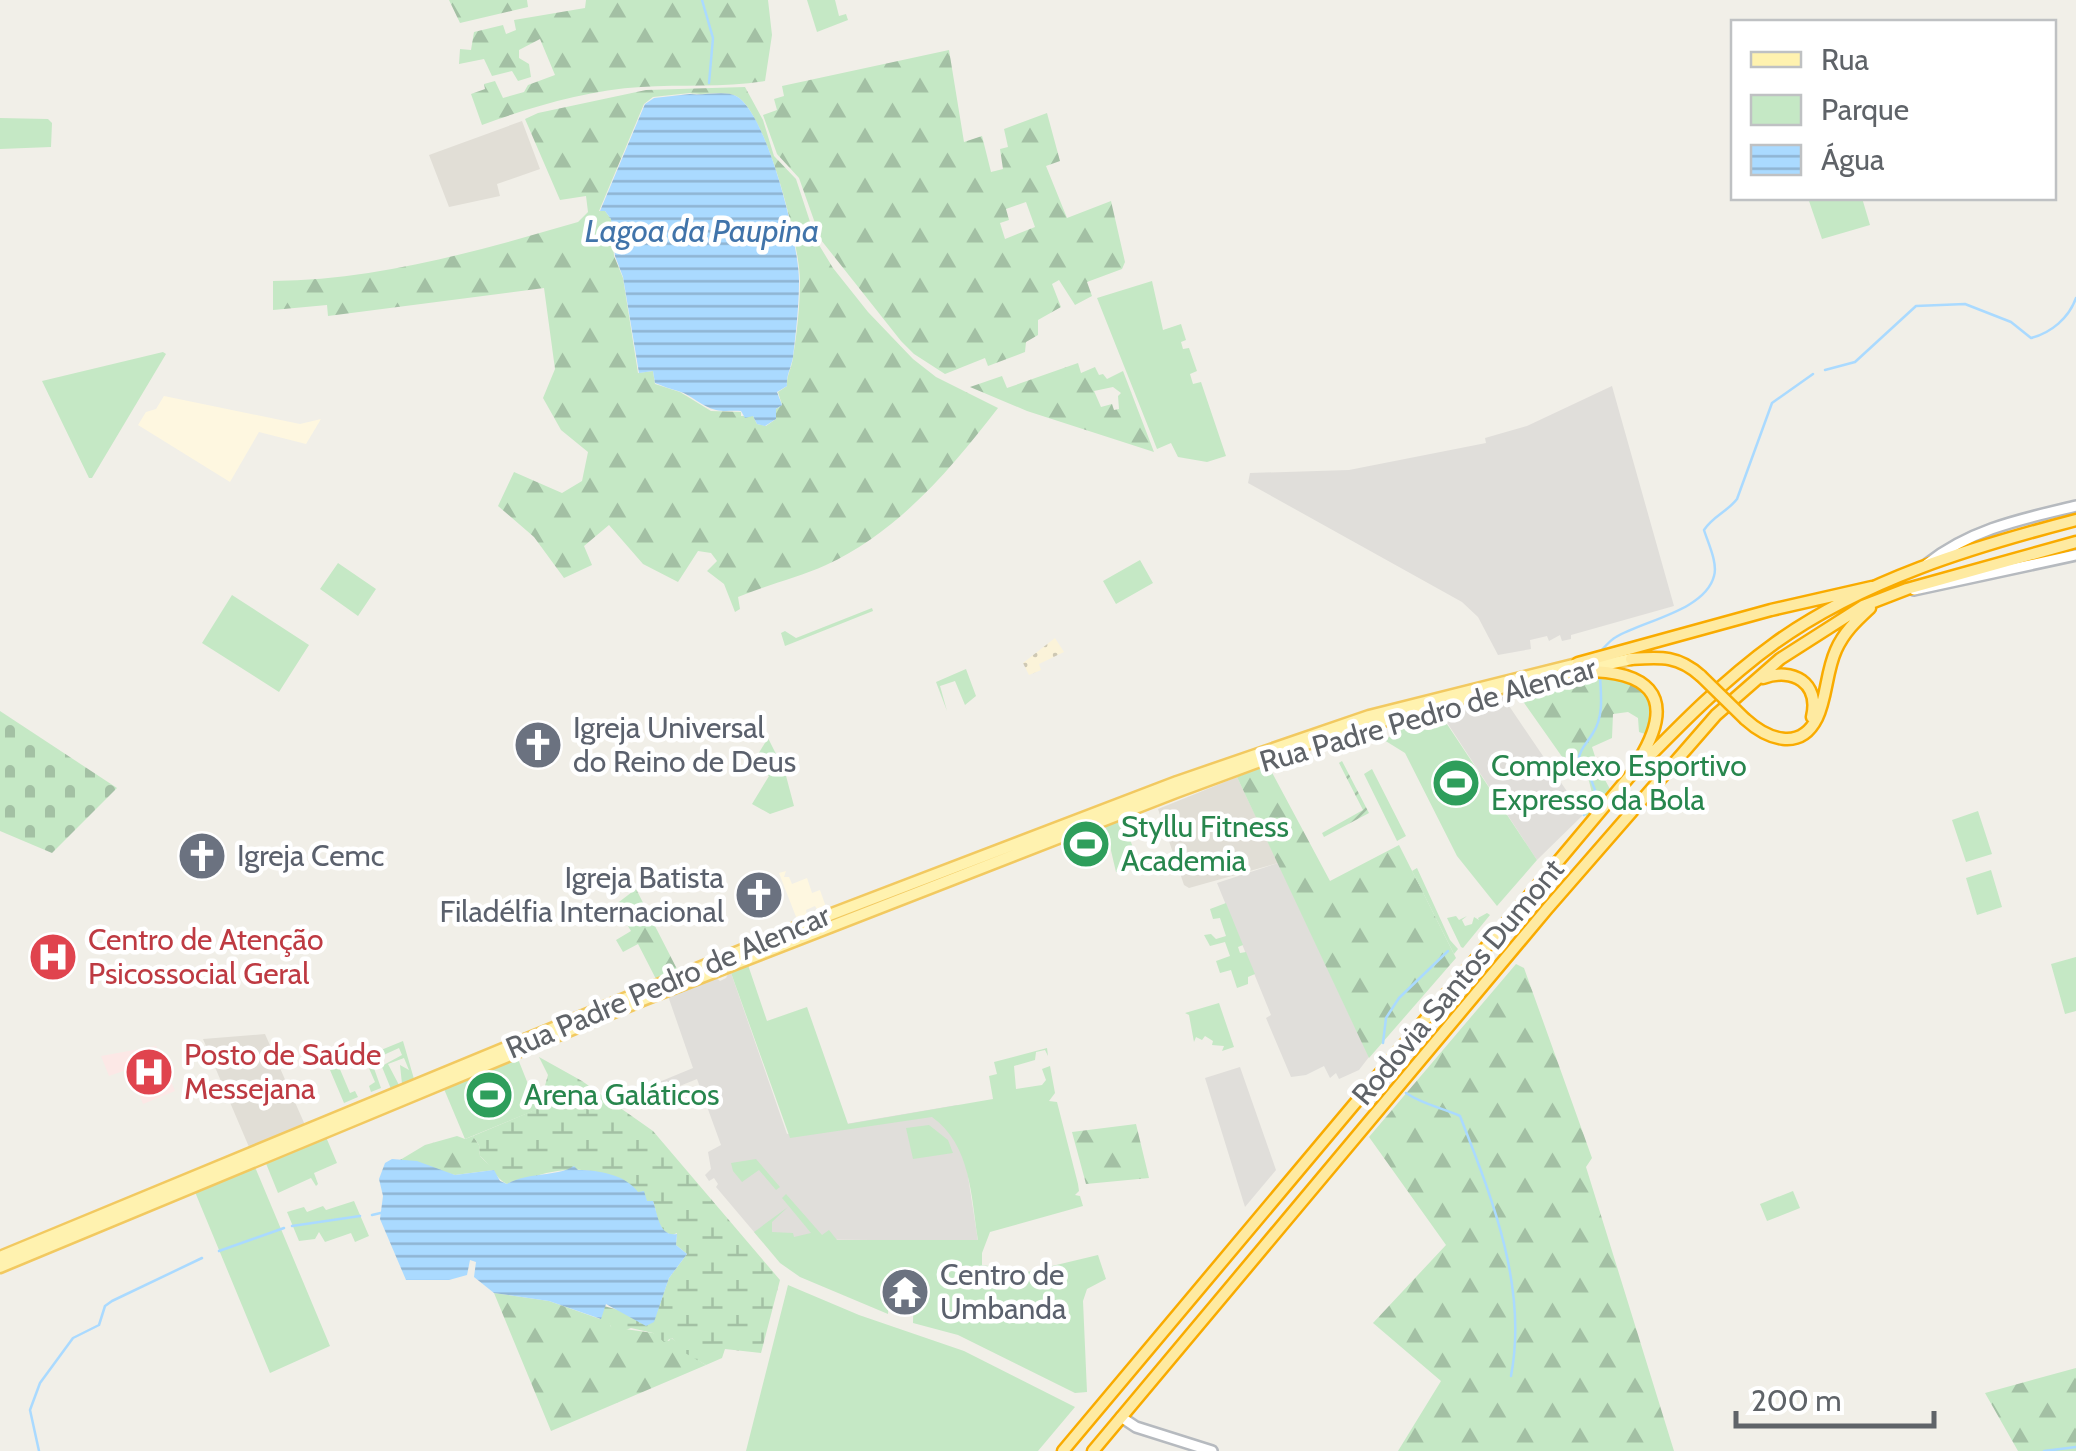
<svg xmlns="http://www.w3.org/2000/svg" width="2076" height="1451" font-family="Cabin,sans-serif">
<style>
.commercial{fill:#fef7e0}
.industrial{fill:#e0deda}
.education{fill:#e1ded6}
.medical{fill:#fce8e6}
.green{fill:#c5e8c5}
.forest{fill:url(#forest-firs);fill-rule:evenodd}
.wetland{fill:url(#wetland-marsh)}
.sand{fill:url(#sand-dots)}
.cemetery{fill:url(#cemetery-stones)}
.garden{fill:url(#garden-furrows)}
.water{fill:url(#water-rules)}
.lines{fill:none;stroke-linecap:round;stroke-linejoin:round}
.stream{stroke:#aadaff;stroke-width:2.5}
.secondary-casing{stroke:#b6babf;stroke-width:14}
.primary-casing{stroke:#f2c960;stroke-width:15}
.trunk-casing{stroke:#f9ab00;stroke-width:15}
.secondary{stroke:#fff;stroke-width:9}
.primary{stroke:#fff2af;stroke-width:10}
.trunk{stroke:#feeaa1;stroke-width:10}
.trunk-bridge-casing{stroke:#f9ab00;stroke-width:15;stroke-linecap:butt}
.trunk-bridge{stroke:#feeaa1;stroke-width:10}
.labels{text-anchor:middle;stroke-width:9;stroke-linejoin:round;paint-order:stroke}
.street-label{font-size:30px;fill:#5f6368;stroke:#fff}
.worship-label{font-size:30px;fill:#5b616d;stroke:#fff;text-anchor:start}
.leisure-label{font-size:30px;fill:#27864d;stroke:#fff;text-anchor:start}
.health-label{font-size:30px;fill:#be3a42;stroke:#fff;text-anchor:start}
.water-label{font-size:32px;font-style:italic;fill:#4174aa;stroke:#fff}
</style>
<defs>
<pattern id="forest-firs" width="22" height="20" patternUnits="userSpaceOnUse" patternTransform="scale(2.5)"><rect width="22" height="20" fill="#c5e8c5"/><path d="M5 1l3.5 6h-7zM16 11l3.5 6h-7z" fill="#a3c0a4"/></pattern>
<pattern id="wetland-marsh" width="20" height="14" patternUnits="userSpaceOnUse" patternTransform="scale(2.5)"><rect width="20" height="14" fill="#c5e8c5"/><path d="M1 5h8M5 5V1M11 12h8M15 12V8" fill="none" stroke="#a3c0a4"/></pattern>
<pattern id="sand-dots" width="8" height="8" patternUnits="userSpaceOnUse" patternTransform="scale(2.5)"><rect width="8" height="8" fill="#fbf3d9"/><path d="M2 2h.1M6 6h.1" fill="none" stroke="#cec8b4" stroke-width="1.8" stroke-linecap="round"/></pattern>
<pattern id="cemetery-stones" width="16" height="16" patternUnits="userSpaceOnUse" patternTransform="scale(2.5)"><rect width="16" height="16" fill="#c5e8c5"/><path d="M2 7V4a2 2 0 0 1 4 0v3zM10 15v-3a2 2 0 0 1 4 0v3z" fill="#a3c0a4"/></pattern>
<pattern id="garden-furrows" width="10" height="10" patternUnits="userSpaceOnUse" patternTransform="scale(2.5)"><rect width="10" height="10" fill="#c5e8c5"/><path d="M-1 1l2-2M0 10L10 0M9 11l2-2" fill="none" stroke="#a3c0a4"/></pattern>
<pattern id="water-rules" width="6" height="5" patternUnits="userSpaceOnUse" patternTransform="scale(2.5)"><rect width="6" height="5" fill="#aadaff"/><path d="M0 2.5h6" fill="none" stroke="#8eb4d2"/></pattern>
</defs>
<rect width="100%" height="100%" fill="#f1efe8"/>
<path class="commercial" d="M164,396L300,424L321,419L306,444L259,432L230,482L138,425L146,412L156,409Z
M786,871L784,877H789L792,884L807,878L812,893L820,890L827,910L819,913L815,906L806,910L808,919L798,922L779,873Z"/>
<path class="industrial" d="M1612,386L1674,606L1571,635V639L1562,641L1560,635L1549,641L1547,636L1530,640L1531,649L1498,655L1478,617L1462,602L1248,483L1250,473L1349,470L1486,443L1485,438L1527,426Z
M1503,697L1583,815L1537,860L1442,715L1453,708Z
M1278,863L1369,1057L1359,1070L1339,1079L1336,1073L1330,1078L1324,1066L1306,1075L1291,1077L1266,1018L1271,1015L1217,883Z
M730,970L787,1134L957,1105L978,1241L760,1239L716,1187L718,1184L714,1178L709,1181L705,1175L711,1169L708,1152L721,1145L697,1079L633,1105L623,1097L693,1068L668,996L715,977L720,981L726,978Z
M1240,1067L1276,1170L1245,1207L1205,1078Z"/>
<path class="education" d="M522,121L540,169L497,184L500,196L449,207L429,155Z
M1237,777L1278,863L1189,888L1184,885L1158,809Z
M265,1034L305,1125L249,1147L203,1039Z"/>
<path class="medical" d="M66,942L73,972L40,976L36,951Z
M156,1046L175,1091L143,1104L129,1069L109,1076L101,1056Z"/>
<path class="green" d="M807,0H835L839,16L846,14L848,20L817,32Z
M0,118L48,119L52,123L51,147L0,149Z
M1808,198H1862L1870,225L1822,239Z
M1152,281L1163,330L1181,324L1186,340L1181,342L1183,349L1189,348L1197,371L1190,374L1193,384L1201,382L1226,456L1207,462L1178,457L1171,443L1157,449L1097,298Z
M163,352L166,354L92,478H89L42,381Z
M1140,560L1153,583L1116,604L1103,581Z
M338,563L376,589L358,616L320,589Z
M232,595L309,645L279,692L202,643Z
M872,608L873,611L785,646L781,633L785,631L796,638Z
M966,669L976,696L965,705L955,681L940,686L947,711L936,682Z
M1439,712L1537,860L1497,906L1457,856L1405,753L1384,740L1391,736L1389,726L1381,728L1391,724L1400,728Z
M768,738L785,772L794,806L770,814L752,804L769,776L752,764Z
M1372,769L1406,836L1397,841L1364,774Z
M1978,811L1992,854L1966,862L1952,820Z
M1123,818L1139,866L1116,872L1105,825Z
M1417,868L1450,940L1458,949L1454,954L1412,871Z
M1991,870L2002,907L1977,915L1966,878Z
M1226,903L1243,945L1238,947L1240,953L1246,952L1255,974L1248,977V984L1237,988L1231,970L1220,973L1216,961L1230,956L1225,942L1210,946L1204,935L1211,934L1216,939L1226,936L1220,918L1213,919L1210,909Z
M1487,913L1490,915L1463,948L1461,947L1447,918L1456,916L1459,920L1467,916L1462,920L1465,926L1472,924L1474,917L1479,920L1478,918Z
M2076,957V1011L2065,1014L2051,964Z
M747,962L767,1021L807,1007L848,1124L993,1099L989,1076L997,1074L994,1062L1047,1048L1048,1056L1045,1050L1036,1052L1035,1060L1014,1066L1016,1089L1042,1085L1046,1080L1042,1069L1050,1066L1055,1093L1049,1101L1057,1102L1078,1184L1079,1191L1075,1195L1080,1196L1083,1206L990,1232L982,1253V1265L1027,1272L1098,1255L1106,1279L1087,1289L1083,1301L1087,1392L1075,1393L958,1335L913,1323L914,1272L890,1271L888,1314L800,1277L780,1263L754,1232L788,1207L772,1222V1232L793,1233L794,1237L811,1233L782,1198L786,1194L822,1235L829,1230L837,1240H978C971,1196 971,1145 932,1117L790,1138L730,970Z
M1219,1003L1234,1047L1222,1051L1224,1046L1212,1045L1213,1041L1205,1036L1202,1040L1196,1037L1194,1042L1189,1015L1185,1013Z
M403,1041L414,1079L402,1084L400,1065L409,1070L404,1058L388,1064L399,1085L391,1089L382,1067L378,1068L402,1055L399,1048L377,1058L375,1055L370,1057L381,1088L371,1092L369,1086L375,1082L364,1057Z
M518,1059L538,1109L465,1139L444,1089Z
M339,1067L350,1093L355,1091L358,1097L344,1103L330,1070Z
M929,1125L948,1140L953,1153L913,1159L906,1128Z
M326,1137L337,1163L314,1173L318,1184L316,1186L311,1178L278,1193L265,1161Z
M756,1159L780,1187L776,1190L759,1170L742,1182L733,1171L731,1163Z
M255,1167L330,1346L270,1373L195,1192Z
M1793,1191L1800,1208L1767,1221L1760,1204Z
M354,1201L369,1236L355,1242L351,1233L325,1242L319,1232L315,1239L299,1241L287,1212L304,1207L307,1212L323,1206L326,1210Z
M788,1285L859,1315L964,1351L1075,1407L1038,1451H746Z"/>
<path class="forest" d="M449,0H527L528,7L460,23Z
M586,0H768L772,35L765,81C723,88 682,84 641,87C588,90 531,107 482,125L471,94L485,89L484,84L495,81L503,98L524,92L528,85L555,75L540,39L519,50V58L529,64L531,77L518,81L512,71L492,76L484,59L459,64L460,49L471,50L474,32L503,25L506,34L516,30L514,20L585,8Z
M949,50L964,142L982,136L991,172L1003,169L1000,149L1008,147L1004,129L1047,113L1060,161L1046,166L1067,218L1111,201L1125,262L1122,269L1087,282L1092,296L1075,305L1059,280L1052,284L1061,307L1038,320V335L1026,342L1025,352L988,366L985,358L945,374L914,354L901,341L821,240L799,178L777,154L763,115L777,110L774,99L784,96L782,86ZM1026,202L1035,227L1005,239L1000,223L1009,220L1006,209Z
M745,87L763,120L774,156L796,179L816,240L833,268L868,312L913,359L936,377L998,408C951,469 898,532 826,565C797,578 766,585 738,597L740,609L735,612L724,584L707,571L717,561L711,553L698,551L678,582L643,564L609,525L584,546L592,565L564,578L534,537L498,506L514,472L562,493L582,481L588,452L561,430L543,398L555,369L544,288L328,316L327,305L273,310V281C378,280 478,251 578,222L588,212L586,196L560,200L525,119L538,113L646,90ZM690,93C703,96 725,90 736,96C766,111 800,245 800,281C800,305 797,333 793,357C792,368 786,376 787,386L778,392L782,405L776,409V419L766,426L757,424L753,416H741V412L711,411L680,392L655,384L653,371L638,373L623,278L614,256L611,219L605,211H599L644,104L653,97Z
M1078,363L1081,373L1095,367L1099,375L1103,374L1107,379L1123,371L1154,452L1027,411L970,387L1002,376L1007,388ZM1113,387L1121,393L1118,396L1119,409L1114,410L1112,404L1101,407L1094,391Z
M1594,674L1634,679C1652,699 1656,713 1646,738L1645,734L1639,732L1638,718L1628,712L1613,714L1612,738L1592,747L1599,769L1610,789L1586,817L1584,809L1592,793L1588,777L1584,775L1577,778L1515,690Z
M1268,765L1330,881L1399,845L1456,958L1369,1058L1237,777Z
M636,889L677,969L656,979L638,944L623,952L616,940L631,931L615,905Z
M1516,964L1524,968L1592,1158L1586,1167L1674,1451H1398L1441,1381L1373,1323L1446,1245L1369,1137Z
M1136,1124L1149,1178L1086,1184L1072,1132Z
M457,1136L465,1139L473,1136L479,1145L480,1156L494,1170L455,1175L400,1160L425,1145Z
M494,1293L549,1301L600,1319L604,1306L611,1327L653,1333L669,1341L671,1338C683,1345 692,1358 706,1365L551,1431Z
M2076,1368V1451H2018L1985,1393Z"/>
<path class="wetland" d="M539,1057L582,1081L653,1131L780,1280L761,1353L725,1349L722,1358L706,1365L685,1353L672,1338L664,1342L653,1333L631,1328L615,1334L602,1310L604,1306L622,1311L634,1319L657,1312L669,1278L687,1254L676,1245L677,1233L672,1235C655,1229 658,1214 653,1201H647C616,1167 570,1163 530,1178C521,1181 515,1179 507,1184C496,1179 490,1164 480,1156L479,1145L473,1136L537,1109L534,1100L544,1089L548,1075Z"/>
<path class="sand" d="M1055,638L1064,652L1039,664L1041,670L1029,675L1023,663Z"/>
<path class="cemetery" d="M0,711L117,788L52,853L0,831Z"/>
<path class="garden" d="M1342,761L1369,813L1324,837L1322,833L1363,810L1339,763Z"/>
<path class="water" d="M690,94C703,96 725,90 736,96C767,112 799,244 799,281C799,305 796,332 793,357C791,368 786,376 787,386L777,392L782,405L776,409V419L765,426L757,424L753,416L745,418L741,411C732,410 726,412 716,410C702,407 692,395 678,391C670,389 663,386 655,383L653,371L639,373L623,277L615,256L611,219L605,211H600L645,104L654,98Z
M392,1159L417,1161L455,1175L494,1170L500,1181L507,1184C527,1172 557,1177 574,1166L578,1170C599,1170 626,1175 638,1192L644,1191L647,1201H653C658,1215 659,1237 677,1234L676,1245L687,1254L669,1278L654,1322L646,1326L606,1304L601,1319L549,1301L494,1293L474,1277L476,1262L470,1260L467,1275L449,1280H406L380,1219L383,1196L379,1179L385,1163Z"/>
<g class="lines">
<path class="stream" d="M702,0L713,38L709,83
M1825,370L1855,362L1916,306L1965,304L2011,322L2031,338C2051,333 2069,318 2076,298
M1599,653C1605,647 1610,640 1616,637C1642,621 1705,611 1714,576C1718,563 1708,543 1704,530C1713,516 1727,512 1737,499L1772,403L1813,374
M1584,815L1595,790L1589,774L1578,762C1580,748 1586,745 1593,733C1604,716 1601,695 1600,676
M1383,1043L1386,1018L1399,998L1448,951
M1406,1093C1424,1105 1440,1107 1460,1116C1492,1198 1528,1287 1511,1376
M372,1215L385,1212
M292,1226L360,1216
M219,1251L284,1228
M39,1451L30,1410L40,1383L73,1338L99,1325L105,1306L112,1301L202,1258
M2044,1451L2076,1447"/>
<g class="secondary-casing">
<path id="secondary" d="M1927,564C1971,529 2022,519 2076,506
M1914,590L2076,555
M1121,1417L1136,1427L1212,1451"/>
</g>
<g class="primary-casing">
<path id="primary" d="M0,1257L798,927L1177,782L1369,716L1585,662
M0,1267L645,999L1176,792L1306,744L1372,724L1508,686L1631,659"/>
</g>
<g class="trunk-casing">
<path id="trunk" d="M1631,659C1660,657 1678,655 1701,676
M1578,663L1771,610L1872,587
M1577,671C1645,669 1680,693 1639,760
M1763,678C1793,667 1820,683 1812,717
M1745,719C1767,739 1800,752 1817,718C1827,697 1826,672 1836,650C1844,632 1856,621 1870,608
M1063,1451L1629,777C1675,730 1721,682 1775,643C1863,580 1972,547 2076,520
M1093,1451L1547,909L1716,715L1780,659L1863,606L1907,589L2076,542"/>
</g>
<use href="#secondary" class="secondary"/>
<use href="#primary" class="primary"/>
<use href="#trunk" class="trunk"/>
<g class="trunk-bridge-casing">
<path id="trunk-bridge" d="M1701,676L1745,719"/>
</g>
<use href="#trunk-bridge" class="trunk-bridge"/>
</g>
<defs>
<g id="church-disc" transform="scale(2.5)"><circle r="9.5" fill="#6b7280" stroke="#fff"/><path d="M-1.2-6h2.4v3.5h3.3v2.4h-3.3V6h-2.4V-.1h-3.3v-2.4h3.3Z" fill="#fff"/></g>
<g id="stadium-disc" transform="scale(2.5)"><circle r="9.5" fill="#2e9e5b" stroke="#fff"/><path d="M0-5a6.5 5 0 1 0 0 10a6.5 5 0 1 0 0-10ZM-3.5-1.8h7v3.6h-7Z" fill="#fff"/></g>
<g id="hospital-disc" transform="scale(2.5)"><circle r="9.5" fill="#e0444e" stroke="#fff"/><path d="M-5-5h3v3.5h4V-5h3V5h-3V1.5h-4V5h-3Z" fill="#fff"/></g>
<g id="temple-disc" transform="scale(2.5)"><circle r="9.5" fill="#6b7280" stroke="#fff"/><path d="M0-6L5-2H3V0L6.5 2.5H4V6H1.5V3h-3V6H-4V2.5H-6.5L-3 0V-2H-5Z" fill="#fff"/></g>
</defs>
<g fill-rule="evenodd">
<use href="#church-disc" x="538" y="745"/>
<use href="#stadium-disc" x="1456" y="783"/>
<use href="#stadium-disc" x="1086" y="844"/>
<use href="#church-disc" x="202" y="856"/>
<use href="#church-disc" x="759" y="895"/>
<use href="#hospital-disc" x="53" y="957"/>
<use href="#hospital-disc" x="149" y="1072"/>
<use href="#stadium-disc" x="489" y="1095"/>
<use href="#temple-disc" x="905" y="1292"/>
</g>
<g class="labels">
<g class="street-label">
<text transform="translate(1428 715) rotate(-16)" y="10">Rua Padre Pedro de Alencar</text>
<text transform="translate(668 982) rotate(-23)" y="10">Rua Padre Pedro de Alencar</text>
<text transform="translate(1458 982) rotate(-50)" y="10">Rodovia Santos Dumont</text>
</g>
<g class="worship-label">
<text x="573" y="738">Igreja Universal<tspan x="573" dy="34">do Reino de Deus</tspan></text>
<text x="237" y="866">Igreja Cemc</text>
<text x="724" y="888" text-anchor="end">Igreja Batista<tspan x="724" dy="34">Filadélfia Internacional</tspan></text>
<text x="940" y="1285">Centro de<tspan x="940" dy="34">Umbanda</tspan></text>
</g>
<g class="leisure-label">
<text x="1491" y="776">Complexo Esportivo<tspan x="1491" dy="34">Expresso da Bola</tspan></text>
<text x="1121" y="837">Styllu Fitness<tspan x="1121" dy="34">Academia</tspan></text>
<text x="524" y="1105">Arena Galáticos</text>
</g>
<g class="health-label">
<text x="88" y="950">Centro de Atenção<tspan x="88" dy="34">Psicossocial Geral</tspan></text>
<text x="184" y="1065">Posto de Saúde<tspan x="184" dy="34">Messejana</tspan></text>
</g>
<g class="water-label">
<text x="702" y="242">Lagoa da Paupina</text>
</g>
</g>
<rect x="1731" y="20" width="325" height="180" fill="#ffffff" stroke="#bfc1c3" stroke-width="2.5"/>
<rect x="1751" y="52" width="50" height="15" fill="#fff2af" stroke="#bfc1c3" stroke-width="2.5"/>
<text x="1821" y="70" font-size="30" fill="#5f6368">Rua</text>
<rect x="1751" y="95" width="50" height="30" fill="#c5e8c5" stroke="#bfc1c3" stroke-width="2.5"/>
<text x="1821" y="120" font-size="30" fill="#5f6368">Parque</text>
<rect x="1751" y="145" width="50" height="30" fill="url(#water-rules)" stroke="#bfc1c3" stroke-width="2.5"/>
<text x="1821" y="170" font-size="30" fill="#5f6368">Água</text>
<path d="M1736 1411v15h198v-15" fill="none" stroke="#5f6368" stroke-width="5"/>
<text x="1751" y="1411" font-size="30" fill="#5f6368" stroke="#ffffff" stroke-width="8" paint-order="stroke">200 m</text>
</svg>
